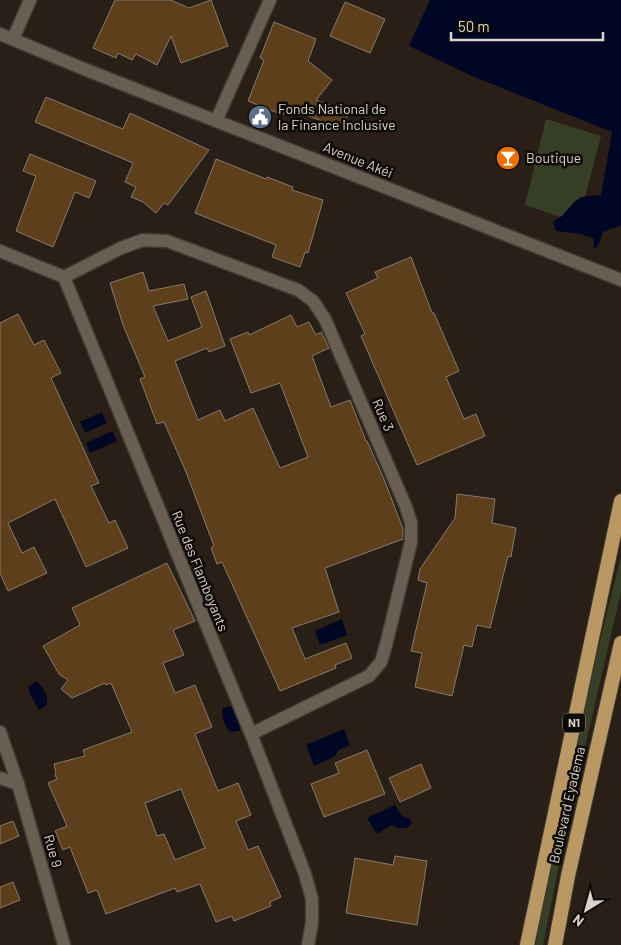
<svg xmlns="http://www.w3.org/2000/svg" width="621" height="945" font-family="Barlow,sans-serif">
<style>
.green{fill:#363f26}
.water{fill:#000725}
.building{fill:#5e3f1c;stroke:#867a6e;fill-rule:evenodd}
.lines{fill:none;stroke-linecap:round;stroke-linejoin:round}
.minor-casing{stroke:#413933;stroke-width:15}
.secondary-casing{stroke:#413933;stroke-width:15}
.trunk-casing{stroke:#413933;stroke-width:16}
.minor{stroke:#695e52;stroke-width:12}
.secondary{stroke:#695e52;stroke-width:12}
.trunk{stroke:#b99864;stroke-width:14}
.labels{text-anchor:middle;stroke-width:5;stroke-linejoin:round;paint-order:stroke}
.shield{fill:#0e0a06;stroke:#9d9791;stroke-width:1}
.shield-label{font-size:12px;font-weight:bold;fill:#dad3cd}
.poi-label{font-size:14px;fill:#dad3cd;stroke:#0e0a06;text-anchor:start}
.street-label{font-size:14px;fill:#dad3cd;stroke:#0e0a06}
</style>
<rect width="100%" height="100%" fill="#291f16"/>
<path class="green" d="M546,119L601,136L578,223L525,205Z
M621,556V592L570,811L543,945H535L589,686Z"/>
<path class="water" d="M430,0H621V225L603,232L598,246L594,249V239L581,234L556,231L553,222L563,215L574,202L581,197L601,195L612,132L472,76L409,46Z
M102,412L107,423L85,433L80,422Z
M112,431L117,441L90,453L86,443Z
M342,619L347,635L320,645L315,631Z
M36,681C44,688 48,694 47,705L39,710L30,694L28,687Z
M231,706L237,711L243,724L239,731L230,732C225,725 220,717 223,708Z
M344,729L350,745L339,750L334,757L314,766L306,745Z
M395,805L402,816L410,819L412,823L407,828H397L392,825L377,834L367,818Z"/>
<path class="building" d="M115,0H171L189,8L211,0L228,46L181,63L171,36L157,65L136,54L132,60L118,53L116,58L93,48Z
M345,2L385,19L370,53L330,36Z
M274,22L316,39L308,61L332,80L316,100L349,112L342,129L286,107L283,115L248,101L264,60L260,58Z
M46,97L123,129L130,113L209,150L168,205L164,203L156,213L143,202L131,197L136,187L125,182L133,163L35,122Z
M30,154L96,181L89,198L75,192L53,247L16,231L36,176L23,171Z
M216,159L266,179L267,177L293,187L292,190L323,200L308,253L305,252L300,267L272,257L276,245L195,213Z
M411,257L432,313H434L459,371L446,377L464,419L476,414L485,436L417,465L361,336L365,334L346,293L378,278L375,272Z
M143,272L149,291L184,284L188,299L153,306L168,341L202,327L191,297L206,291L225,346L209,352L207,348L175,361L198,420L220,410L225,421L253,408L280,468L308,457L280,383L251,393L230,339L248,332L249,335L291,315L297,327L309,322L316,335L321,332L329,348L312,356L331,407L350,400L366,441H367L384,479L403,529V539L325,568L339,612L292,628L305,659L346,643L352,658L335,665L336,668L280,691L222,562L217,564L211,548L214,546L186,472L164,422L157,424L140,379L145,377L123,325L110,283Z
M18,314L34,345L44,340L61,373L51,378L99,483L91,486L109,523L115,520L128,548L86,567L55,499L8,523L22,553L34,547L47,573L8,591L0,573V323Z
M457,494L495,499L492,523L516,528L511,557L508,556L490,628L477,625L472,647L464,645L452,696L415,687L422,653L411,651L427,583L418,580L420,569L455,518Z
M167,563L195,621L173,630L184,655L163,663L175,693L195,685L212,727L195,734L218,791L238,783L251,815L236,821L248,850L258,846L281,897L270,902L271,906L234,921L232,916L216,922L200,884L177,892L175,888L106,914L97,890L88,893L70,847L63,850L55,831L67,826L48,783L57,779L55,775L56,774L54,764L85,756L83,750L132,732L111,683L106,685L105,683L72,698L61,689L68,680L59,674L43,646L80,625L72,608ZM181,789L205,848L175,860L164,834L157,836L145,803Z
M367,750L385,794L324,817L311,784L339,773L335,763Z
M421,764L431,788L400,802L389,778Z
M13,821L19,836L0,844V826Z
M395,856L427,861L417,925L346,913L355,858L393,865Z
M13,882L20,900L0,908V887Z"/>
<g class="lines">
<g class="minor-casing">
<path id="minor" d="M13,39L30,0
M216,121L270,0
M0,251L64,277L251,734L305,874L312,899V922L308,945
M64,277L121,248L143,240L167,241L298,290L313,301L325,319L406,507L411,523V542L386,645L381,662L369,676L251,734
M0,732L18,784L64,945
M0,778L18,784"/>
</g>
<g class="secondary-casing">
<path id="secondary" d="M0,34L84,69L621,280"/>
</g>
<g class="trunk-casing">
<path id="trunk" d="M527,945L621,501
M555,945L568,876L621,643"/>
</g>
<use href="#minor" class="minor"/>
<use href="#secondary" class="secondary"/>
<use href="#trunk" class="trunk"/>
</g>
<defs>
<g id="civic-disc" transform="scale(1.25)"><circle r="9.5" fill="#5c6f8a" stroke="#0e0a06"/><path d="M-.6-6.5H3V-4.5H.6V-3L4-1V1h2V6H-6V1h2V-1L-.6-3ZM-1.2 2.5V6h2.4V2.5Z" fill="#fff"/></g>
<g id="bar-disc" transform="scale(1.25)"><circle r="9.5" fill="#e8710a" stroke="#0e0a06"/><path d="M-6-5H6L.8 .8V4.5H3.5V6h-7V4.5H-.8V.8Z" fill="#fff"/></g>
</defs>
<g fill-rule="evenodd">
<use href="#civic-disc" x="260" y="117"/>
<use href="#bar-disc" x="508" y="158"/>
</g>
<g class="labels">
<rect class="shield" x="563" y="713.5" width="22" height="19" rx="4"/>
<g class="shield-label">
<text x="574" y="727">N1</text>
</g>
<g class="poi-label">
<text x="278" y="114">Fonds National de<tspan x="278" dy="16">la Finance Inclusive</tspan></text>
<text x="526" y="163">Boutique</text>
</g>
<g class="street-label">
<text transform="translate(358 160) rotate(22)" y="5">Avenue Akéi</text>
<text transform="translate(383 415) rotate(67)" y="5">Rue 3</text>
<text transform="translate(200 571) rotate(68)" y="5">Rue des Flamboyants</text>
<text transform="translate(567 805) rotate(-77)" y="5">Boulevard Eyadema</text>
<text transform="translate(53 851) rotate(74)" y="5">Rue 9</text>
</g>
</g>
<g transform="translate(586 910) rotate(217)" stroke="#0e0a06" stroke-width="4" paint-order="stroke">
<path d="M0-4L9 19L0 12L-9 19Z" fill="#dad3cd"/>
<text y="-8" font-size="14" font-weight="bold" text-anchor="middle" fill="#dad3cd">N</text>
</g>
<path d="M451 32v8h152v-8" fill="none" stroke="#dad3cd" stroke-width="2.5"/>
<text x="458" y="32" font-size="15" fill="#dad3cd" stroke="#0e0a06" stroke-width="4" paint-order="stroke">50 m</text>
</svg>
